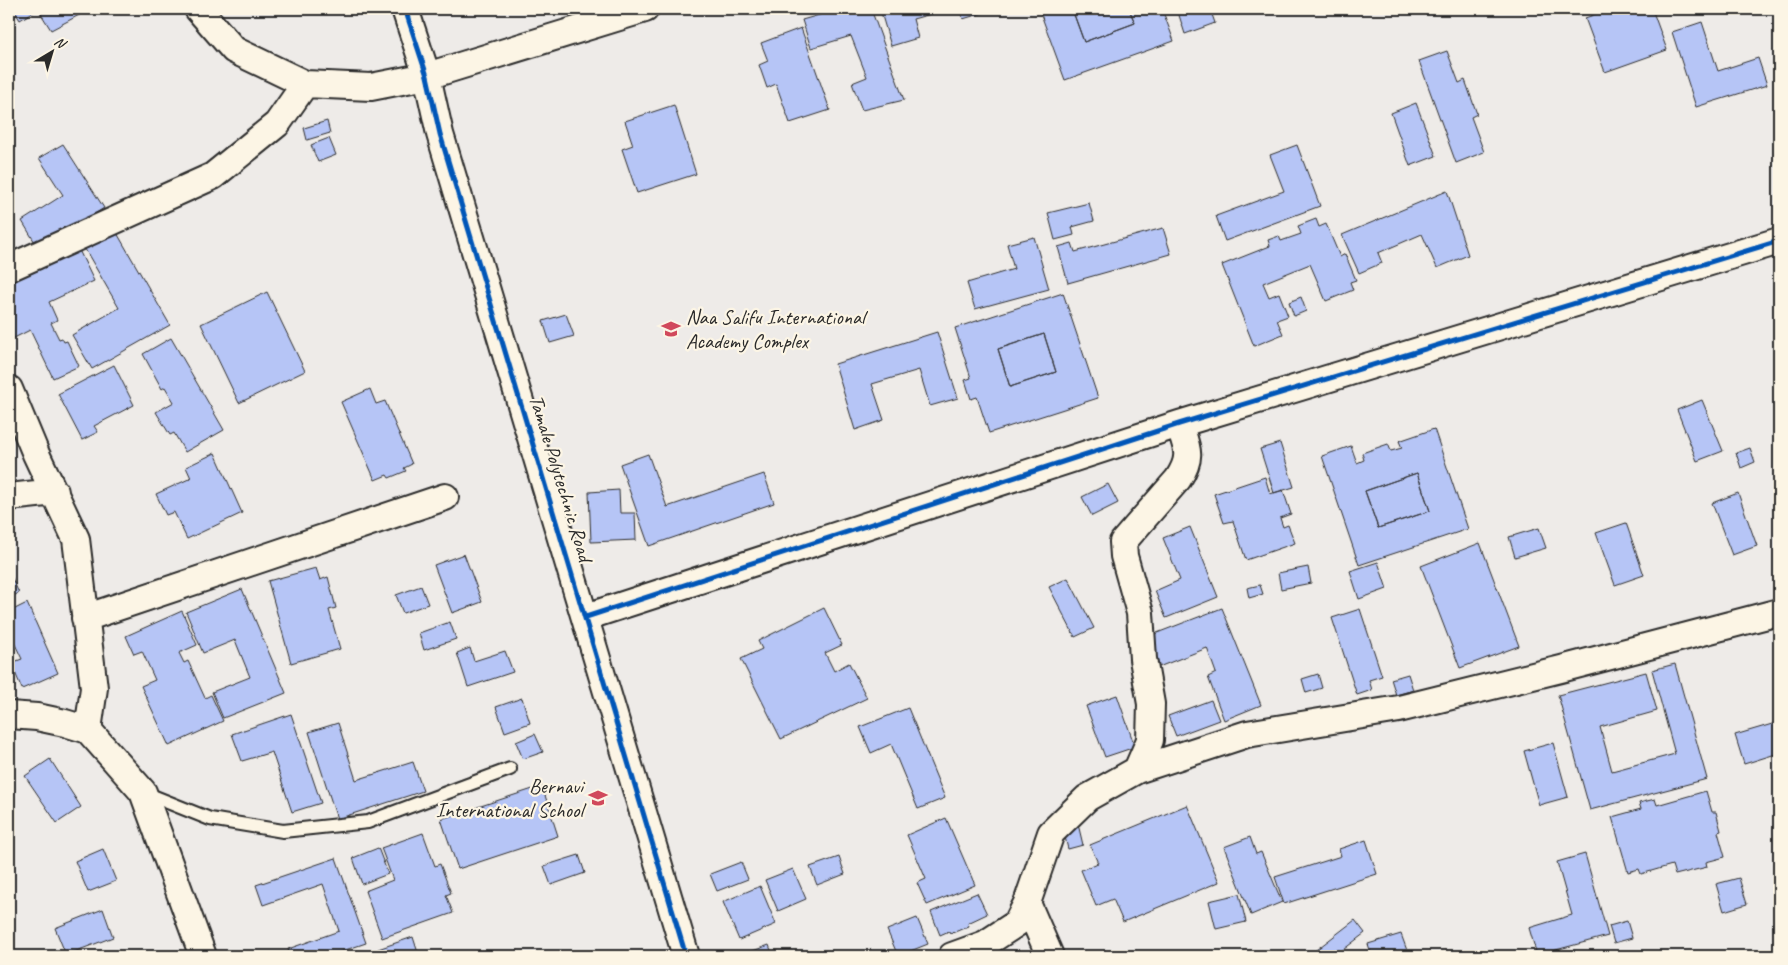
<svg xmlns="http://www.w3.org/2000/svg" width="1788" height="965" font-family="Caveat,sans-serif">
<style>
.building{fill:#b6c5f6;stroke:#2b2b2b;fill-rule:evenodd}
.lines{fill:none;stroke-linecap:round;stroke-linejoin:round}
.lane-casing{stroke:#2b2b2b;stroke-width:16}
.street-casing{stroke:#2b2b2b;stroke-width:30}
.lane{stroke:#fcf5e5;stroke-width:12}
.street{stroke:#fcf5e5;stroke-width:26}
.cycleway-casing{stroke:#fcf5e5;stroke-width:8}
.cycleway{stroke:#0057b8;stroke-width:5}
.labels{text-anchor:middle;stroke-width:4.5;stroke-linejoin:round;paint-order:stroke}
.poi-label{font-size:21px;fill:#2b2b2b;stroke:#fcf5e5;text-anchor:start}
.street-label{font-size:21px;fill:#2b2b2b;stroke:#fcf5e5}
</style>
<rect width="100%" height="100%" fill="#eeebe8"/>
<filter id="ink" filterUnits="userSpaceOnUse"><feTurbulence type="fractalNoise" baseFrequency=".02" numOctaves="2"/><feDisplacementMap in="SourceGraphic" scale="10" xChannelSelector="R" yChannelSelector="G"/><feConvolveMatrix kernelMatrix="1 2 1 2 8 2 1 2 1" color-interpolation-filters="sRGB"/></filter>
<g filter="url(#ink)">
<path class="building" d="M13,9H38L20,20Z
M38,9H78L81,14L51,30Z
M840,9H871L904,100L862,110L852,83L867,77L851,36L811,48L802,20Z
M880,9H949L913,19L918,38L891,46Z
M960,9H996L963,19Z
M1039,9H1072L1084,42L1135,23L1129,9H1162L1174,41L1065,80Z
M1072,9H1129L1135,23L1084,42Z
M1177,9H1210L1215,23L1185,34Z
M1610,9H1652L1667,50L1605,72L1585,18Z
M1702,22L1718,71L1758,58L1767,85L1696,107L1672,32Z
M801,28L830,110L790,123L776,84L767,88L759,65L768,61L761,43Z
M1447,51L1459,83L1465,80L1477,114L1471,117L1484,152L1456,163L1419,61Z
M1416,103L1436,156L1410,166L1391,113Z
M674,105L696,174L637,193L622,149L633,145L625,121Z
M327,121L330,133L307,140L304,128Z
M329,138L336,155L318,162L311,145Z
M63,144L104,208L39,249L22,221L63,195L39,158Z
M1297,145L1320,206L1225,241L1216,216L1284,191L1270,155Z
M1447,191L1468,255L1437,268L1422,234L1378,253L1382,263L1359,273L1342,235Z
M1089,203L1094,221L1072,227L1074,235L1055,240L1048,213Z
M1316,219L1319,227L1326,224L1340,257L1345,254L1356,280L1350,282L1353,290L1326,301L1310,264L1263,283L1269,297L1279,293L1288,316L1277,320L1283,334L1254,346L1222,265L1270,246L1268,240L1279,236L1281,241L1301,234L1298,226Z
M1163,228L1171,254L1068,283L1058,247L1072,243L1075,252Z
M104,232L107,239L117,233L170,325L92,369L72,335L119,308L82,244Z
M1034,237L1049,289L975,309L967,283L1014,269L1007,244Z
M78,248L94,281L49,302L57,320L51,323L59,339L62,338L64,342L67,341L79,366L53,378L30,330L12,339L9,332V281Z
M267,292L305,371L239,403L201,324Z
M1063,293L1098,398L989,433L977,397L971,399L965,380L971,378L955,328ZM1044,334L1056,372L1010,387L998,349Z
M1301,297L1306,311L1294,316L1289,302Z
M566,314L574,336L550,343L543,321Z
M937,332L958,398L930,406L919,370L872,384L884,420L855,430L835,364Z
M1044,334L1056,372L1010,387L998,349Z
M171,338L224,430L185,452L174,433L170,435L156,412L174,402L165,387L162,389L143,354Z
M114,365L134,405L94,426L98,432L82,440L58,394Z
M370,389L376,404L385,401L412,464L404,468L406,471L389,478L387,475L375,480L341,402Z
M1702,400L1723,451L1697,461L1677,410Z
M1434,429L1468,529L1359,565L1322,456L1351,446L1357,463L1364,460L1362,453L1388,444L1391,451L1402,448L1399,441ZM1417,473L1430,511L1378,528L1365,491Z
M1280,443L1294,487L1274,493L1260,449Z
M1750,448L1755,462L1741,468L1736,453Z
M215,453L242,513L187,539L174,512L166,515L156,494L191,478L186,467Z
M648,454L667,507L764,474L774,503L649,546L620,464Z
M1417,473L1430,511L1378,528L1365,491Z
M1265,477L1270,494L1283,490L1291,514L1280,518L1283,527L1288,525L1295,543L1246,560L1233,521L1224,523L1214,494Z
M1108,484L1118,503L1092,516L1082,497Z
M619,490L620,513H635L636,540L591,542L589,492Z
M1738,493L1757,546L1732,555L1712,503Z
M1626,523L1644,575L1615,585L1596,533Z
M1190,527L1218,597L1166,618L1155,591L1180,580L1163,538Z
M1539,528L1546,548L1515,557L1509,537Z
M1480,543L1519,646L1460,668L1421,566Z
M464,554L482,602L452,613L434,565Z
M1378,562L1387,589L1359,599L1350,571Z
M1308,567L1311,583L1281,589L1278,573Z
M316,568L320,580L328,577L336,608L329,610L340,649L291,663L268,581Z
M9,572L19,593L9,598Z
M1068,578L1094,628L1075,637L1049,587Z
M1260,585L1263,594L1249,598L1247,588Z
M421,586L428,604L403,613L396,595Z
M242,589L286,693L223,718L212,692L250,677L235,640L203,653L186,612Z
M27,603L58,673L22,689L11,663L22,659L12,638L9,640V612Z
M824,608L842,645L825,653L834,671L849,663L867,698L781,739L741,659L762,649L758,641Z
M1222,608L1261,705L1224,720L1208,677L1216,673L1207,648L1156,668L1144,638Z
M1360,609L1382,676L1369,680L1372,690L1357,695L1332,618Z
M182,611L197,645L179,653L184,663L188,661L205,698L211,695L223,721L169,746L141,686L155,680L142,651L134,654L126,636Z
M450,622L456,639L424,650L419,633Z
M470,648L474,661L505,651L513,672L468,687L457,653Z
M1675,664L1707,779L1590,810L1558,695L1646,672L1657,711L1600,727L1612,771L1675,754L1652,670Z
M1318,674L1322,688L1306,693L1302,679Z
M1408,674L1413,690L1396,695L1391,679Z
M1117,695L1135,747L1105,757L1086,706Z
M522,698L530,723L505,732L496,707Z
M1211,700L1219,720L1176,736L1168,716Z
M908,708L945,798L918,809L891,744L871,753L860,727Z
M291,714L321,803L292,812L272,752L242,761L232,734Z
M1779,722V753L1744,764L1735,735Z
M338,723L356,780L413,762L423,791L337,819L309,732Z
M535,734L543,752L523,759L516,742Z
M1553,743L1568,797L1539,805L1524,751Z
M50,759L81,807L57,823L25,776Z
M542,786L558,836L458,869L441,819Z
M1706,791L1712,812H1716L1721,831L1718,832L1725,857L1706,862L1707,867L1675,875L1672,865L1641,874L1639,869L1628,872L1612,817L1641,809L1639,803L1655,799L1657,805Z
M1187,805L1219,882L1123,922L1113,899L1096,906L1081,870L1098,863L1090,845Z
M946,818L975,885L927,905L917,883L926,879L907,835Z
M1078,824L1083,845L1068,849L1063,829Z
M423,833L435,866L440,864L451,893L446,895L453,913L382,938L365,891L393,880L381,848Z
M1250,837L1256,854L1261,852L1282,902L1251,915L1224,847Z
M1366,840L1377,874L1284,904L1275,877L1341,856L1339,849Z
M378,848L388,874L362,884L353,858Z
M103,849L116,881L88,892L75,861Z
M1585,854L1608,936L1537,955L1529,928L1572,915L1557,862Z
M579,855L585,873L551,885L544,866Z
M839,857L845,874L817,885L810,867Z
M336,858L366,943L328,956H290L288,949L339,931L323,884L263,905L256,885Z
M741,862L748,879L717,891L710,874Z
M793,869L806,899L778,911L765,880Z
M1739,878L1747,904L1724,911L1716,884Z
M760,886L776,924L739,940L723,902Z
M977,893L987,914L968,923L969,926L950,934L949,931L940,935L931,912Z
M1239,894L1246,922L1216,929L1209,901Z
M103,909L113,937L66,955L55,928Z
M917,918L928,944L898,956L887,930Z
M1355,920L1365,933L1335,956H1321L1316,950Z
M1627,921L1632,938L1614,943L1609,926Z
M1401,934L1409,956H1372L1368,944Z
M413,937L419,956H381L378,949Z
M769,945L773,956H742V955Z"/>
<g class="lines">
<g class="lane-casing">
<path id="lane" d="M145,793L210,819L283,831L368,822L510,769"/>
</g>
<g class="street-casing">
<path id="street" d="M198,9L234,50L305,84L371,87L427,76L645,9
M405,9L427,76L440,134L686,956
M9,268L213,176L277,124L305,84
M9,389L36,454L76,539L94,688L88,730
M9,497L55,492
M586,617L1179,424L1779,241
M85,618L445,497
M9,715L37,717L65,723L88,730L143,792L203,956
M1137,770L1150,740L1151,704L1143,659L1140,613L1124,556L1123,542L1178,479C1193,456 1187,448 1179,424
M1027,903L1050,956
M952,956L985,944L1017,923L1027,903L1051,833L1087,798L1137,770L1247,734L1399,709L1561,669L1779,612"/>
</g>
<use href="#lane" class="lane"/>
<use href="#street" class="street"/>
<g class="cycleway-casing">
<path id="cycleway" d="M405,9L427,76L440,134L686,956
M586,617L1179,424L1779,241"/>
</g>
<use href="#cycleway" class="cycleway"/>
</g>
</g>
<defs>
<g id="school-bare" transform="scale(1.5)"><path d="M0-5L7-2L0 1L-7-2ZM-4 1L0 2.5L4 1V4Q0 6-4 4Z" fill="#d1495b" stroke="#fcf5e5" stroke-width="2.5" paint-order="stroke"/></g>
</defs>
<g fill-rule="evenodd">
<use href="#school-bare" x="671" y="329"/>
<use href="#school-bare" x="598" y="798"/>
</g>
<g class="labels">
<g class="poi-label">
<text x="686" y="324">Naa Salifu International<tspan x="686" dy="24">Academy Complex</tspan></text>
<text x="583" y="793" text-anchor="end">Bernavi<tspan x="583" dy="24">International School</tspan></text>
</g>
<g class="street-label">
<text transform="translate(561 478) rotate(73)" y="7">Tamale Polytechnic Road</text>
</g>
</g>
<rect width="1788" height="965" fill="none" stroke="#fcf5e5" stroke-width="30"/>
<rect x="15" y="15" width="1758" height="935" fill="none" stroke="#2b2b2b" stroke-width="2" filter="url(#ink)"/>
<g transform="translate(52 52) rotate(38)" stroke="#fcf5e5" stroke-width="4" paint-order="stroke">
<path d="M0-4L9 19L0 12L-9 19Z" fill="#2b2b2b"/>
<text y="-8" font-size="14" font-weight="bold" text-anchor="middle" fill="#2b2b2b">N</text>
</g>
</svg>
